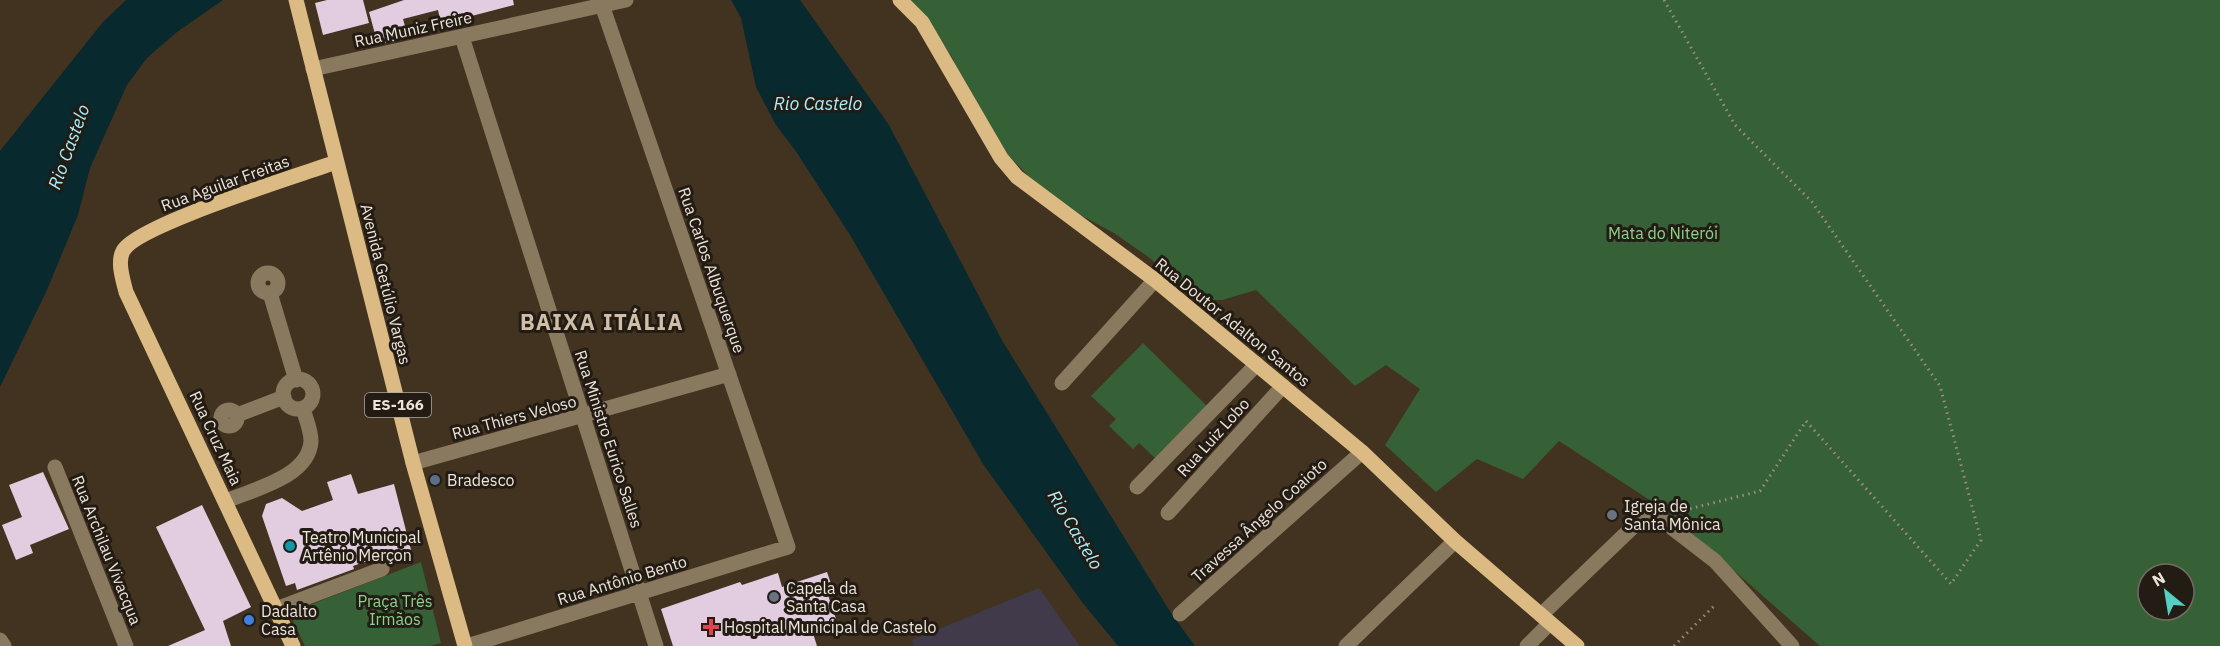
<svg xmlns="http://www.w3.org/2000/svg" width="2220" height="646" font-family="'IBM Plex Sans',sans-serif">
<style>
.education{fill:#403a4b}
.green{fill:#366036;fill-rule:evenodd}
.water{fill:#08292e}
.building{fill:#e1cce0}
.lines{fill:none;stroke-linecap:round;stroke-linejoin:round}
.path{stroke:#9b8e80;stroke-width:3;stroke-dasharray:1.5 4.5;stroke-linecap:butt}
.minor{stroke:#89795f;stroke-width:15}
.major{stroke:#dbbb83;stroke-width:15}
.service-dot{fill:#5c6f8a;stroke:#231c14;stroke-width:2}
.worship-dot{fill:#6b7280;stroke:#231c14;stroke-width:2}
.culture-dot{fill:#0f9aa8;stroke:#231c14;stroke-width:2}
.shop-dot{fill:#3f7fe0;stroke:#231c14;stroke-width:2}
.health-dot{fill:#e0444e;stroke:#231c14;stroke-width:2}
.labels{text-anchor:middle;stroke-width:6;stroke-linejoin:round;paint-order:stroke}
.shield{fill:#231c14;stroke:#b1a89e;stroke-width:1.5}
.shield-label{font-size:15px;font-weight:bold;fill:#eee4d9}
.street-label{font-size:16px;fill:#eee4d9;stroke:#231c14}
.park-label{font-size:16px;fill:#8bd48a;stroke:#231c14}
.poi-label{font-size:16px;fill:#eee4d9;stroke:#231c14;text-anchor:start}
.water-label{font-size:18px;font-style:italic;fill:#a6f1fd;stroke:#231c14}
.district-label{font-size:22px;font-weight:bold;letter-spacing:1.5px;fill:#d1bea9;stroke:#231c14}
</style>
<rect width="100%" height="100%" fill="#423321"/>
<path class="education" d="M1039,588L1080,646H914L912,640Z"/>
<path class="green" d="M911,0H2220V646H1820L1665,510L1559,441L1523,479L1477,459L1436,492L1385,445L1420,389L1386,365L1355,386L1256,290L1222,300H1202L1147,256L1114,233L1069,209L1031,179L998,144L962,81L952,57ZM2148,574H2184V610H2148Z
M1143,343L1208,407L1156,459L1139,443L1133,449L1109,426L1116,419L1091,396Z
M421,562L441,643L430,646H305L289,613Z"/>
<path class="water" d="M126,0H223L177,32L147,58L127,85L90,168L78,215L47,290L0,387V151L103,22Z
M731,0H800L889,125L1003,342L1171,613L1195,646H1118L1082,602L983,464L850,235L797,153L776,125L756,87L741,18Z"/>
<path class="building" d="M327,0H363L369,23L323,35L315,3Z
M404,0H513L514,5L441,24L438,10L403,19L408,37L378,45L369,12Z
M43,472L69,529L30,545L33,553L16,560L2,525L22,517L9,485Z
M351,474L358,494L394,484L411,550L391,556L390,553L353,566L354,569L297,590L295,583L286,586L262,516L266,504L282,498L302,511L333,500L327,482Z
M202,505L251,607L223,621L231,646H168L205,630L156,527Z
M827,572L833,590L827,592L836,619L811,627L817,646H673L661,609L740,582L742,585L778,573L782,587Z"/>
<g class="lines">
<path class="path" d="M1664,0L1735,125L1812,202L1940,386L1981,540L1951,584L1806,421L1760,491L1677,512
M1674,646L1716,604"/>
<path class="minor" d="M462,37L656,646
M313,69L626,0
M258 283a10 10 0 1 1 20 0a10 10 0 1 1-20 0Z
M270,293L296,380
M283 394a15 15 0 1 1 30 0a15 15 0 1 1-30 0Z
M1062,383L1155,280
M221 418a8 8 0 1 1 16 0a8 8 0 1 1-16 0Z
M237,415L284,397
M413,463L729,374
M55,467L126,646
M1137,487L1257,364
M226,501C254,489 309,477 311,441C311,430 306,419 303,409
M1168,513L1283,386
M276,609L382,569
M1180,614L1362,452
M1541,615L1637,523L1648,517H1658L1715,561L1792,646
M0,640L4,646
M467,646L788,547L602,5
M1346,646L1455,541
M1527,646L1550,623"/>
<path class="major" d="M296,0L413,463L465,646
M900,0L922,22L1001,158L1017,177L1155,280L1362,452L1455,541L1577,646
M293,646L126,292C123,280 117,262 123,251C136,225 301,175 336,162"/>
</g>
<circle class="service-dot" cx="435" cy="480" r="6"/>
<g class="worship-dot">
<circle cx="1612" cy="515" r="6"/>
<circle cx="774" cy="597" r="6"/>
</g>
<circle class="culture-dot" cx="290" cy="546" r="6"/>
<circle class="shop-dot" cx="249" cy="620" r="6"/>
<path class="health-dot" d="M708 618h6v6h6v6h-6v6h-6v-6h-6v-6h6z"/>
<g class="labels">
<rect class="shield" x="365" y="393" width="66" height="24" rx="4.5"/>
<g class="shield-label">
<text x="398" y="410">ES-166</text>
</g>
<g class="street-label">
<text transform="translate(413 29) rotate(-12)" y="6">Rua Muniz Freire</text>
<text transform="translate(225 183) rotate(-20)" y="6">Rua Aguilar Freitas</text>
<text transform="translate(712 270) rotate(71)" y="6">Rua Carlos Albuquerque</text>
<text transform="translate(386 284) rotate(76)" y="6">Avenida Getúlio Vargas</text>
<text transform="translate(1233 322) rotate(39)" y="6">Rua Doutor Adalton Santos</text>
<text transform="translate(514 417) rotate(-15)" y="6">Rua Thiers Veloso</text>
<text transform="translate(1213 437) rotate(-48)" y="6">Rua Luiz Lobo</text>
<text transform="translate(216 438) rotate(65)" y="6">Rua Cruz Maia</text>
<text transform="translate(609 439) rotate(72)" y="6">Rua Ministro Eurico Salles</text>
<text transform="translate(1259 520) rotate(-42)" y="6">Travessa Ângelo Coaioto</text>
<text transform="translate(107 550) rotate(68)" y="6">Rua Archilau Vivacqua</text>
<text transform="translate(622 580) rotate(-17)" y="6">Rua Antônio Bento</text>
</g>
<g class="park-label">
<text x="1663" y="239">Mata do Niterói</text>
<text x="395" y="607">Praça Três<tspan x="395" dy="18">Irmãos</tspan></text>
</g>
<g class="poi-label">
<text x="447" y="486">Bradesco</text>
<text x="1624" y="512">Igreja de<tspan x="1624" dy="18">Santa Mônica</tspan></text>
<text x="302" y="543">Teatro Municipal<tspan x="302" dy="18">Artênio Merçon</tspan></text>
<text x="786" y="594">Capela da<tspan x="786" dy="18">Santa Casa</tspan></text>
<text x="261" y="617">Dadalto<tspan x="261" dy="18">Casa</tspan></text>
<text x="724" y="633">Hospital Municipal de Castelo</text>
</g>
<g class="water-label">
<text x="818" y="110">Rio Castelo</text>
<text transform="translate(69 147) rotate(-70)" y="6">Rio Castelo</text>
<text transform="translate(1075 530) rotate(59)" y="6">Rio Castelo</text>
</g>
<g class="district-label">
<text x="602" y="330">BAIXA ITÁLIA</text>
</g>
</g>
<g transform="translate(2166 592) rotate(330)"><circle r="28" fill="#231c14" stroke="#746c63" stroke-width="1.5"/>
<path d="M0-4.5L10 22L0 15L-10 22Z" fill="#57cec2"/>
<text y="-9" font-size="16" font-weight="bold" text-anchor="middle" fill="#eee4d9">N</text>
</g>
</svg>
